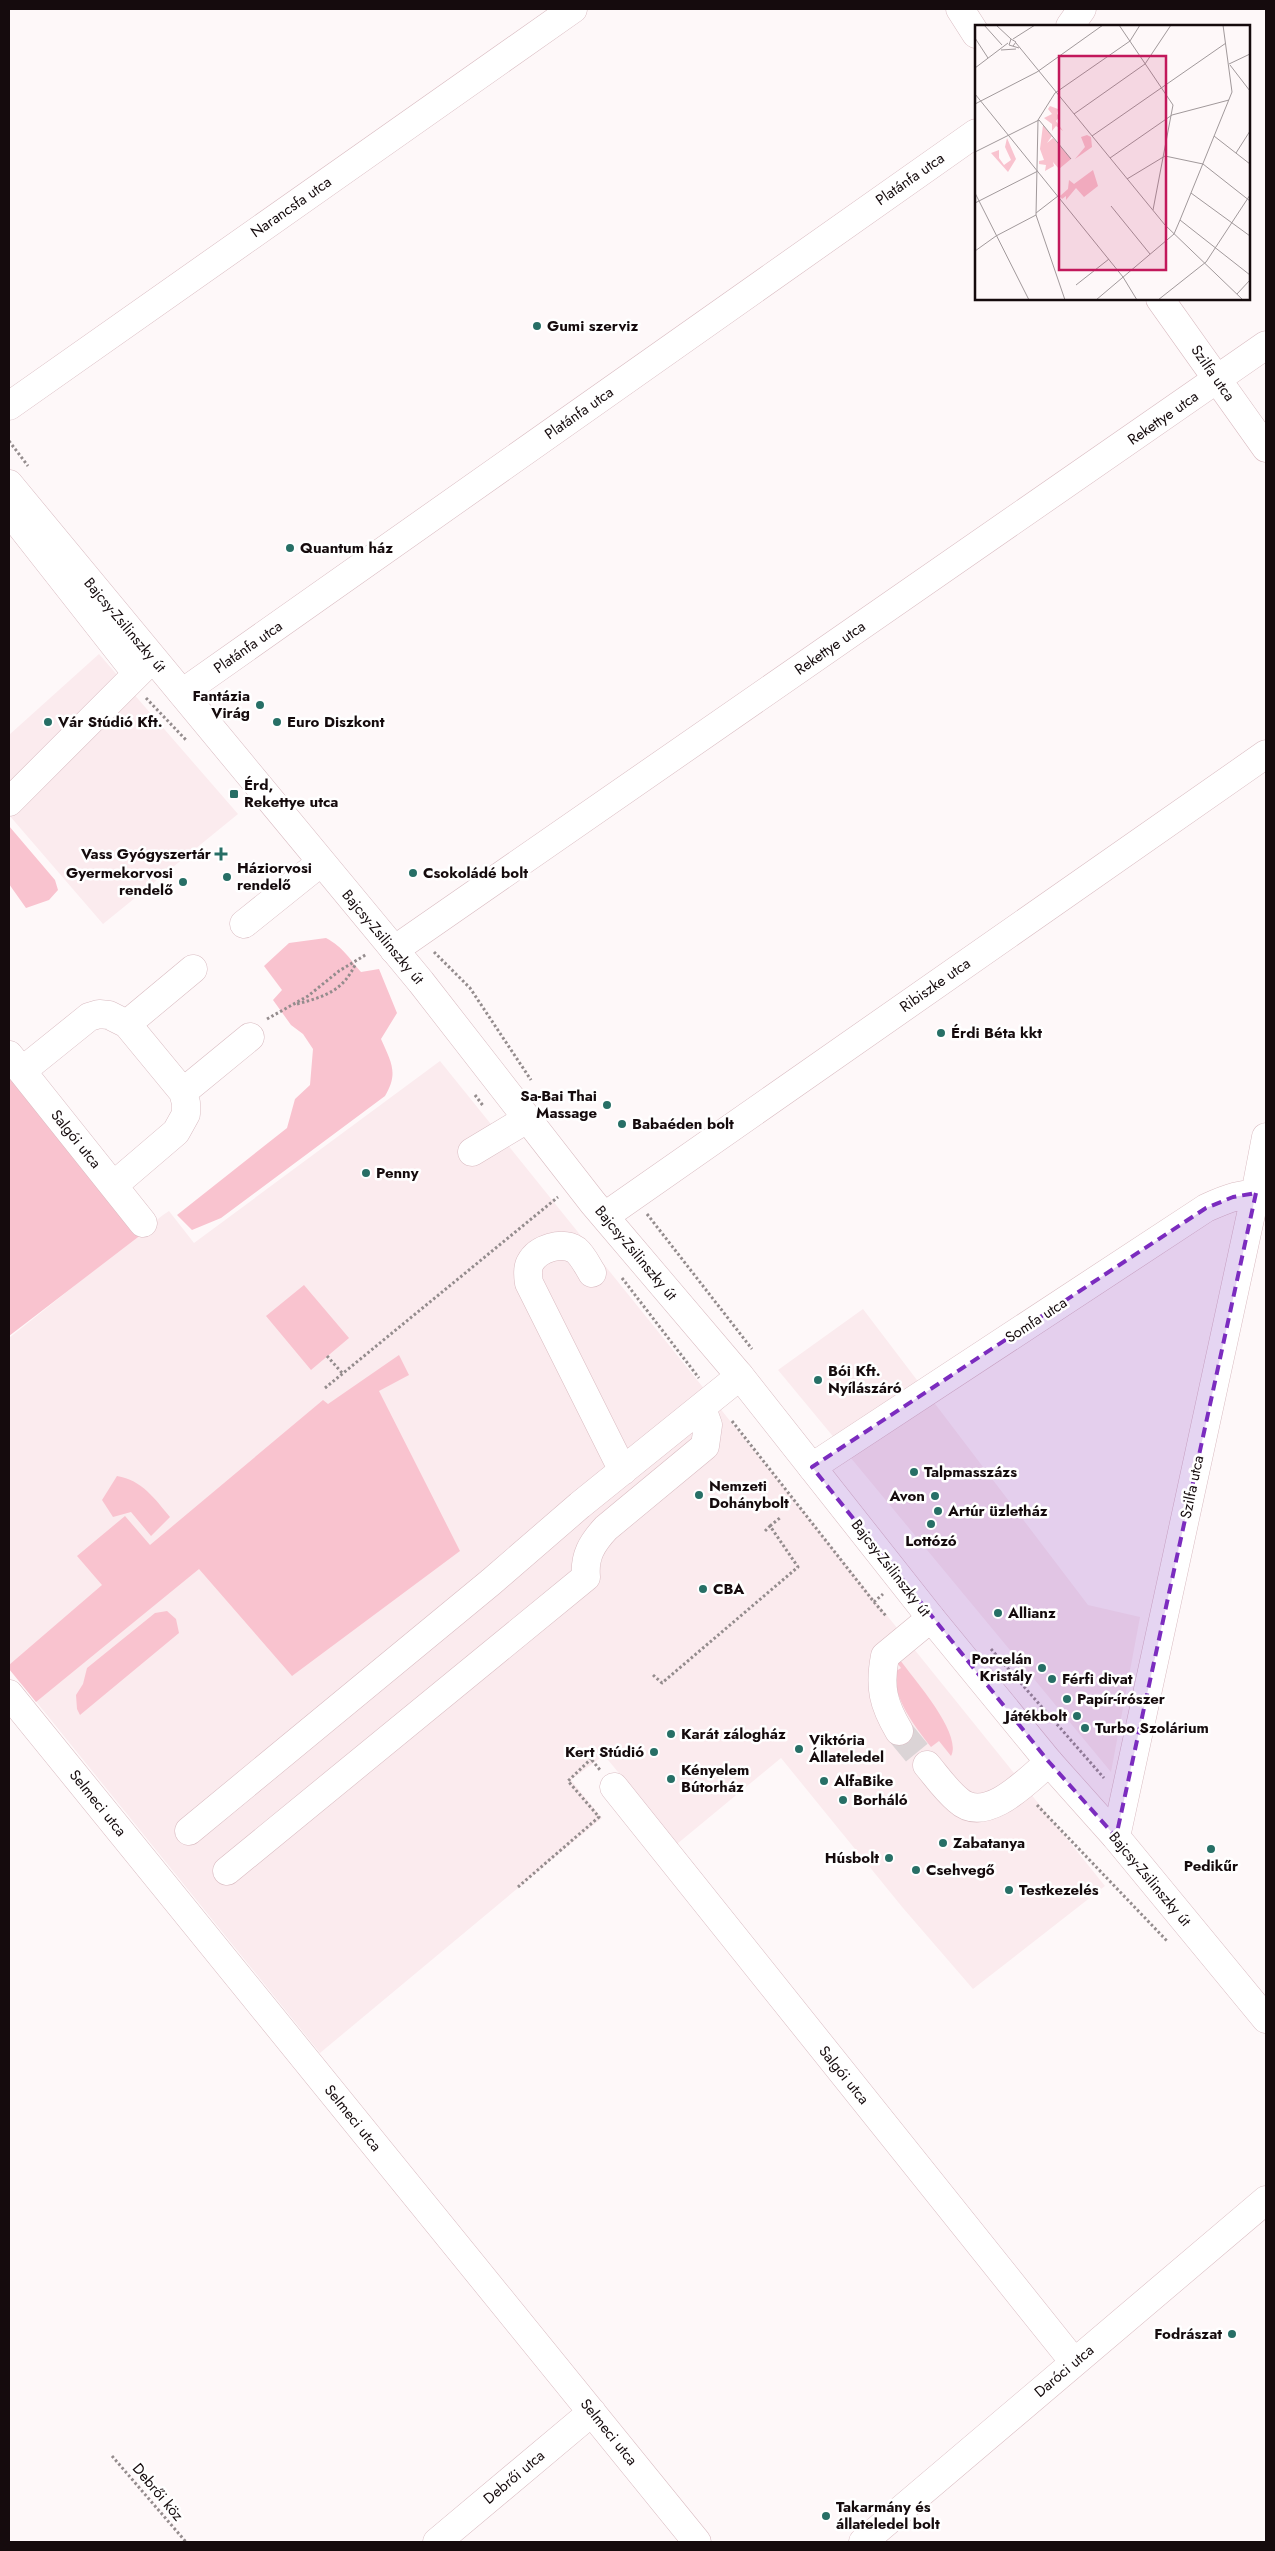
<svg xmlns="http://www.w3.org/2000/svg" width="1275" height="2551" font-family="Jost,sans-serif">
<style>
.built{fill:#fbebee}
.green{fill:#f9c3cf}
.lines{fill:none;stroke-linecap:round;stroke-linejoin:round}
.minor-tunnel{stroke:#dbd4d6;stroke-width:28;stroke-dasharray:28 14;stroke-linecap:butt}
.minor-casing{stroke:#d9bbc1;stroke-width:29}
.major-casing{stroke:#d9bbc1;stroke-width:29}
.path{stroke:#948c8d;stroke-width:3;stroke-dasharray:2.5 2.5;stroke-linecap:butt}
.minor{stroke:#fff;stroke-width:28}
.major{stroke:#fff;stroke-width:28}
.marked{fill:#7b2cbf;fill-opacity:0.2;stroke:#7b2cbf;stroke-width:4;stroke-dasharray:10 6;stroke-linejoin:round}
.poi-dot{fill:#276f66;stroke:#fff;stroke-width:2}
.labels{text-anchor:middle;stroke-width:5;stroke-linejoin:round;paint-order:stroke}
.street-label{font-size:15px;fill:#150b0d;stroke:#fff}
.poi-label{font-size:15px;font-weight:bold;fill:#150b0d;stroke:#fff;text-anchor:start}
.inset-road{fill:none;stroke:#a1999b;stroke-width:1}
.view{fill:#c2185b;fill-opacity:0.15;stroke:#c2185b;stroke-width:2.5}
.inset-edge{fill:none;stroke:#150b0d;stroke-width:2.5}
</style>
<rect width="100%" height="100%" fill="#fef8f9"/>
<path class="built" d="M99,654L238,814L103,924L9,815V735Z
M440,1061L1105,1886L973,1989L903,1908L781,1758L677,1844L604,1755L571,1780L602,1818L320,2053L9,1668V1338L163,1215L169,1211L194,1243Z
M863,1309L1088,1605L1140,1617L1111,1772L778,1370Z"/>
<path class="green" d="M9,826L55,880L58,890L49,900L26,908L9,884Z
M326,938C344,948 348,957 361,972L379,969L397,1013L381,1039C391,1062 399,1073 385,1096L221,1218L192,1230L177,1215L287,1128L295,1099L310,1085L313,1049L303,1034L291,1025L273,1000L282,990L264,966L289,943Z
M9,1072L142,1234L9,1336Z
M304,1285L349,1338L311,1370L266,1316Z
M399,1355L409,1375L379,1391L460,1551L292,1676L199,1569L36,1702L9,1669V1665L102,1585L77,1556L125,1516L150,1545L323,1400L328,1404Z
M117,1476C142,1480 155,1499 170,1517L151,1536L131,1512L113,1517L102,1500Z
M167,1611L176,1619L179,1633L80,1715L77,1709L76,1695L83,1684L87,1668L155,1613Z
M900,1660C913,1678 963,1734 951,1756L939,1741L931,1747C913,1724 897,1703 893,1673L901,1668L898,1664Z"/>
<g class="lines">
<path class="minor-tunnel" d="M899,1731L927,1765"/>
<g class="minor-casing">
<path id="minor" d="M960,9L976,34
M1070,26L1082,9
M1160,299L1266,448
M9,406L573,9
M9,511L137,674
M182,693L976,133
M9,802L150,661
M244,924L320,863
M394,950L1266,345
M127,1024L193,969
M9,1055L143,1223
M22,1071L89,1017L99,1014L109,1015L127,1024L183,1092L186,1103V1114L176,1132L114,1185
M183,1092L250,1037
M472,1152L527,1119
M605,1216L1266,754
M592,1273C587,1265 583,1256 576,1250C562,1241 538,1248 530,1263C527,1269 528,1277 529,1283L623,1471
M812,1467L1206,1208C1226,1199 1245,1191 1266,1195
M9,1694L697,2542
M899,1731C883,1704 879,1687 885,1656L931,1618
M927,1765C937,1777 946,1790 958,1800C986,1826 1029,1779 1049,1762
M614,1787L1074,2362
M189,1831L491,1582L580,1505L740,1376
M1116,1837L1253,1205L1266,1137
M227,1871L586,1577C584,1556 592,1543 606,1528L705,1446L708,1425L702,1408
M437,2542L592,2412
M863,2542L1266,2200"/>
</g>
<g class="major-casing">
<path id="major" d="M9,484L421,982L593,1203L740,1376L931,1618L1049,1762L1116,1837L1266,2019"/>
</g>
<path class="path" d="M9,441L28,466
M146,698L186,740
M434,952L470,988L531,1080
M297,1004C326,996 343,991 356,963
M267,1019L308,996L339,971L367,954
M475,1095L484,1107
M647,1214L752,1349
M622,1278L699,1378
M327,1356L343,1374
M325,1388L558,1197
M732,1421L874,1602L883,1594
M770,1526L781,1517
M874,1602L886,1616
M991,1649L1104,1778
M653,1675L662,1683L798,1567L770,1526L765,1531
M576,1748L591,1759L600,1770
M1037,1805L1168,1942
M518,1887L599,1817L568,1781L591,1759
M112,2456L186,2542"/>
<use href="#minor" class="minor"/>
<use href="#major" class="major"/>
</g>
<path class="marked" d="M1256,1193L1116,1837L1049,1762L812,1467L1206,1208L1233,1197Z"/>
<g class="poi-dot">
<circle cx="537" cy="326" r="5"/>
<circle cx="290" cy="548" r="5"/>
<circle cx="260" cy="705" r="5"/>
<circle cx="48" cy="722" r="5"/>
<circle cx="277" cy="722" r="5"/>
<rect x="229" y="789" width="10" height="10" rx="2.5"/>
<path d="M218.5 846.5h5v5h5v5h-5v5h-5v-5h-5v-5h5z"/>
<circle cx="413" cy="873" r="5"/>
<circle cx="227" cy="877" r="5"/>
<circle cx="183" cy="882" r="5"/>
<circle cx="941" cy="1033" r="5"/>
<circle cx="607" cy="1105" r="5"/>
<circle cx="622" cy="1124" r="5"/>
<circle cx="366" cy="1173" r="5"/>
<circle cx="818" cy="1380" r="5"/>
<circle cx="914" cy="1472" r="5"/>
<circle cx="699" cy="1495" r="5"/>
<circle cx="935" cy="1496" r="5"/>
<circle cx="938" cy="1511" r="5"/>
<circle cx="931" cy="1524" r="5"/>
<circle cx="703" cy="1589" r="5"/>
<circle cx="998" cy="1613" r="5"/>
<circle cx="1042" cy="1668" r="5"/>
<circle cx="1052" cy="1679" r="5"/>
<circle cx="1067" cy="1699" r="5"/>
<circle cx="1077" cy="1716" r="5"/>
<circle cx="1085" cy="1728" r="5"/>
<circle cx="671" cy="1734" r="5"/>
<circle cx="799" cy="1749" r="5"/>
<circle cx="654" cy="1752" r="5"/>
<circle cx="671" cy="1779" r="5"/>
<circle cx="824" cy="1781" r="5"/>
<circle cx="843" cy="1800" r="5"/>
<circle cx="943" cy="1843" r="5"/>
<circle cx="1211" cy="1849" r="5"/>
<circle cx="889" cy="1858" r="5"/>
<circle cx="916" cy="1870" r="5"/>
<circle cx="1009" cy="1890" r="5"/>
<circle cx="1232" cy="2334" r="5"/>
<circle cx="826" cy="2516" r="5"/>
</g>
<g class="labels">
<g class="street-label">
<text transform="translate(910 179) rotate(-35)" y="5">Platánfa utca</text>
<text transform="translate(291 207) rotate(-35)" y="5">Narancsfa utca</text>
<text transform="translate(1213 373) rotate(55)" y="5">Szilfa utca</text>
<text transform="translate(579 413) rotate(-35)" y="5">Platánfa utca</text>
<text transform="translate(1163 418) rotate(-35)" y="5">Rekettye utca</text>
<text transform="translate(125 625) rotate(50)" y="5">Bajcsy-Zsilinszky út</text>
<text transform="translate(248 647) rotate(-35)" y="5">Platánfa utca</text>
<text transform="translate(830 648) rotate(-35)" y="5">Rekettye utca</text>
<text transform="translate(383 937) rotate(50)" y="5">Bajcsy-Zsilinszky út</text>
<text transform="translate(935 985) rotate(-35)" y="5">Ribiszke utca</text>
<text transform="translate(76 1139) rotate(51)" y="5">Salgói utca</text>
<text transform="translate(636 1253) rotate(50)" y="5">Bajcsy-Zsilinszky út</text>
<text transform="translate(1036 1320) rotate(-33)" y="5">Somfa utca</text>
<text transform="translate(1192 1487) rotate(-78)" y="5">Szilfa utca</text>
<text transform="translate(891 1568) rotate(52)" y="5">Bajcsy-Zsilinszky út</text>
<text transform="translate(98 1803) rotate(51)" y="5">Selmeci utca</text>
<text transform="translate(1150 1879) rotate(50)" y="5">Bajcsy-Zsilinszky út</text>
<text transform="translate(844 2075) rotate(51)" y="5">Salgói utca</text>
<text transform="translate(353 2118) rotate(51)" y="5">Selmeci utca</text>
<text transform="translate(1064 2371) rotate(-40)" y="5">Daróci utca</text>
<text transform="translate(609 2432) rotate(51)" y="5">Selmeci utca</text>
<text transform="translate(514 2477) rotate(-40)" y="5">Debrői utca</text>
<text transform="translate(158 2492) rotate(50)" y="5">Debrői köz</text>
</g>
<g class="poi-label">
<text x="547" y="331">Gumi szerviz</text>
<text x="300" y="553">Quantum ház</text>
<text x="250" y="701" text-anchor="end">Fantázia<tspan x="250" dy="17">Virág</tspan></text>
<text x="58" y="727">Vár Stúdió Kft.</text>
<text x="287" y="727">Euro Diszkont</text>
<text x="244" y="790">Érd,<tspan x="244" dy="17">Rekettye utca</tspan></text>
<text x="211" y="859" text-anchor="end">Vass Gyógyszertár</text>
<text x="237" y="873">Háziorvosi<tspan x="237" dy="17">rendelő</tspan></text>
<text x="173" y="878" text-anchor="end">Gyermekorvosi<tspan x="173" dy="17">rendelő</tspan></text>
<text x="423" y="878">Csokoládé bolt</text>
<text x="951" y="1038">Érdi Béta kkt</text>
<text x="597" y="1101" text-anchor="end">Sa-Bai Thai<tspan x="597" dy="17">Massage</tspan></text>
<text x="632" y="1129">Babaéden bolt</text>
<text x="376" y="1178">Penny</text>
<text x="828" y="1376">Bói Kft.<tspan x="828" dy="17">Nyílászáró</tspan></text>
<text x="924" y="1477">Talpmasszázs</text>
<text x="709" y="1491">Nemzeti<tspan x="709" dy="17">Dohánybolt</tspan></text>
<text x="925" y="1501" text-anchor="end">Avon</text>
<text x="948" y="1516">Artúr üzletház</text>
<text x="931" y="1546" text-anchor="middle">Lottózó</text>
<text x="713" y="1594">CBA</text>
<text x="1008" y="1618">Allianz</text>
<text x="1032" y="1664" text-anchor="end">Porcelán<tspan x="1032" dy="17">Kristály</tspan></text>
<text x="1062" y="1684">Férfi divat</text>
<text x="1077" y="1704">Papír-írószer</text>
<text x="1067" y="1721" text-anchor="end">Játékbolt</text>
<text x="1095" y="1733">Turbo Szolárium</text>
<text x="681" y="1739">Karát zálogház</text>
<text x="809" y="1745">Viktória<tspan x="809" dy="17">Állateledel</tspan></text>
<text x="644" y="1757" text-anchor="end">Kert Stúdió</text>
<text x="681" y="1775">Kényelem<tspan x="681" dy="17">Bútorház</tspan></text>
<text x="834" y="1786">AlfaBike</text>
<text x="853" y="1805">Borháló</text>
<text x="953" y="1848">Zabatanya</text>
<text x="879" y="1863" text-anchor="end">Húsbolt</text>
<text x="1211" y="1871" text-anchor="middle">Pedikűr</text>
<text x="926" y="1875">Csehvegő</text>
<text x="1019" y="1895">Testkezelés</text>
<text x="1222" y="2339" text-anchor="end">Fodrászat</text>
<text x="836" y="2512">Takarmány és<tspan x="836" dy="17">állateledel bolt</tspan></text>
</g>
</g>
<g transform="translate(975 25)">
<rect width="275" height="275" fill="#fef8f9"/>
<path d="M75,81L83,84L82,89L85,91L81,96L88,106L81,101L77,106V99L69,93L77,89L73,84ZM68,100L77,111L72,118L78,113L96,134L84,144L78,137L79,141L70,146L71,140L64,139V136L69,135L65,124ZM112,110L116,112L117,122L100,134L110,122L106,112ZM32,113L41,134L33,147L16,128L24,125V133L29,140L36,135L30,122ZM118,145L123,161L109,172L101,163L91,175V171L87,174L85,171L93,164L94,155L99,159Z" fill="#f9c3cf"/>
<path class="inset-road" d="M9,0L27,20M21,0L36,14M144,0L198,80L178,185M0,13L13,33M38,14L60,0M41,18L190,200L268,275M38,21L41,17L36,14L34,20L44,23M26,25L41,24M254,39L275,29M255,40L275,66M0,43L33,18M0,69L148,252L162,275M0,79L62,47L128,0M99,89L170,39L196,0M117,111L251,18M239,111L275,139M0,127L64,95L96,134M261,128L275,106M135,133L197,90L254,75M152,154L190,131L228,139L275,176M0,168L54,275M216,168L275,211M0,178L63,146M136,181L175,229M61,188L83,171M205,195L275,250M0,226L21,211L61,190M101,260L134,234M262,269L275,255M90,275L61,190L63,95L80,68L155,16L165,0M121,275L199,209L205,195L257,67L248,0M183,275L231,237L275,170"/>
<path class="view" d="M84,31H191V245H84Z"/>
<rect width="275" height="275" class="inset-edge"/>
</g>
<rect width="1275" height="2551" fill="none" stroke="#150b0d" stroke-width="20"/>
</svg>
